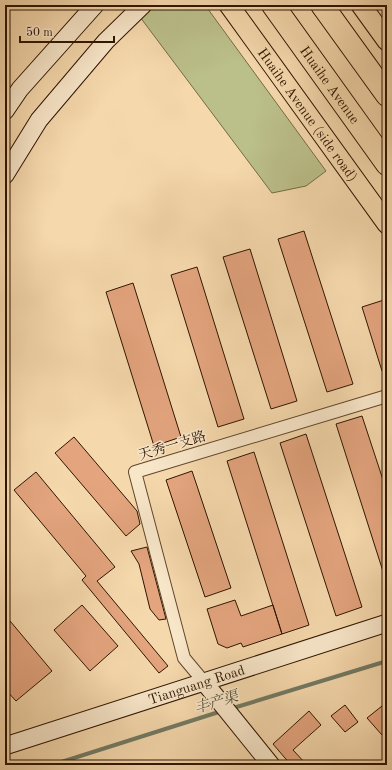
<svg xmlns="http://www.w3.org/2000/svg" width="392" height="770" font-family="'Old Standard TT','Noto Serif SC',serif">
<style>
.green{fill:#bbbf8a;stroke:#756a45}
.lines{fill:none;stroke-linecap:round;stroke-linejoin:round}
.stream{stroke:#717963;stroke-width:4}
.building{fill:#e3a47e;stroke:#2f1500}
.street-casing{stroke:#60462b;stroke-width:14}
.secondary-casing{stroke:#2f1500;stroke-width:19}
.primary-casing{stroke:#2f1500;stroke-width:21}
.highway-casing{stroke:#2f1500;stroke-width:24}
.street{stroke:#f8e6c9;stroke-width:12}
.secondary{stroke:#f8e6c9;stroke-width:17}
.primary{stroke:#f5d8ac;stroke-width:19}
.highway{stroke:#f5d8ac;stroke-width:22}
.labels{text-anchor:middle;stroke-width:3;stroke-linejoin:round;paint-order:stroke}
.street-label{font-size:14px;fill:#2f1500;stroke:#f8e6c9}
.water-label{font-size:15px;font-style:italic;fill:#564f3a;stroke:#f8e6c9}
</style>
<rect width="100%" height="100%" fill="#f5d8ac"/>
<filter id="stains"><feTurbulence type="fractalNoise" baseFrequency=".005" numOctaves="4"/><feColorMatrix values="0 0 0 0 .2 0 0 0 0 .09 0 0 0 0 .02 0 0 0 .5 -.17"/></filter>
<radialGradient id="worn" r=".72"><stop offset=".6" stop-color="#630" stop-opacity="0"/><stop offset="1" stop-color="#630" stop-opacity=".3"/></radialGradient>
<path class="green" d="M131,5H205L326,171L306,186L272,193Z"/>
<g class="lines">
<path class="stream" d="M230,709L387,661
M52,765L222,711"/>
</g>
<path class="building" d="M304,231L353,384L327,392L278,239Z
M250,249L297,401L271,409L223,257Z
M197,267L244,419L218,427L171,275Z
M133,283L181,437L154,446L106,292Z
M387,299V370L382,371L362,307Z
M362,416L387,492V584L336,424Z
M306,434L362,607L336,616L280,443Z
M74,437L137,511L140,524L126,536L55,453Z
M254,452L309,625L282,634L227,461Z
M192,471L231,588L205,597L166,480Z
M36,472L115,567L97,581L168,666L159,673L82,580L86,576L14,490Z
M147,547L166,619L159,620L150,609L139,564L131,551Z
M235,600L241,616L273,605L282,634L243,647L241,643L227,648L218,644L207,609Z
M82,605L118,646L90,671L54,630Z
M5,615L52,671L16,701L5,689Z
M387,702V730L382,735L367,718Z
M345,705L358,722L345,732L331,716Z
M309,711L321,725L293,750L307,765H291L273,744Z
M387,758V765H378Z"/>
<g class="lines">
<g class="street-casing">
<path id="street" d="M204,682L184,658L135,472L387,396"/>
</g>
<g class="secondary-casing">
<g id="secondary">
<path d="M5,111L20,89L95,5"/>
<path d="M5,175L39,120L106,41L143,5"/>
<path d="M204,682L271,765"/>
<path id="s1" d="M5,746L387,623"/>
</g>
</g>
<g class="primary-casing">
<g id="primary">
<path id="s2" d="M229,5L387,224"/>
<path d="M361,5L387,41"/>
</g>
</g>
<g class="highway-casing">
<g id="highway">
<path id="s3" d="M273,5L387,164"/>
<path d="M322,5L387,95"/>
</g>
</g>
<use href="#street" class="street"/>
<use href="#secondary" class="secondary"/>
<use href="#primary" class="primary"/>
<use href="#highway" class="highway"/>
</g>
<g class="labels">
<g class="street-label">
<text dy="5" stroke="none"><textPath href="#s3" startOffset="98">Huaihe Avenue</textPath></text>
<text dy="5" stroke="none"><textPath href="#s2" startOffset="135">Huaihe Avenue (side road)</textPath></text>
<text transform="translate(172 445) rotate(-17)" y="5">天秀一支路</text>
<text dy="5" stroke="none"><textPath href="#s1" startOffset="201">Tianguang Road</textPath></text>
</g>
<g class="water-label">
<text transform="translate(216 702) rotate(-17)" y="5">丰产渠</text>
</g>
</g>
<rect width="392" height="770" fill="none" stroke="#f5d8ac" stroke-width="20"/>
<rect x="6" y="6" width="380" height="758" fill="none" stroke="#2f1500" stroke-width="2"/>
<rect x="10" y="10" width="372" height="750" fill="none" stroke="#2f1500"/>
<path d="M20 36v6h94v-6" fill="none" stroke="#2f1500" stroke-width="2"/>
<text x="26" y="36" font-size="12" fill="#2f1500" stroke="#f8e6c9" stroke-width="3" paint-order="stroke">50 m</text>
<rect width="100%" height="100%" filter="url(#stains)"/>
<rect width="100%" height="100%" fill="url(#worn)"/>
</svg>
